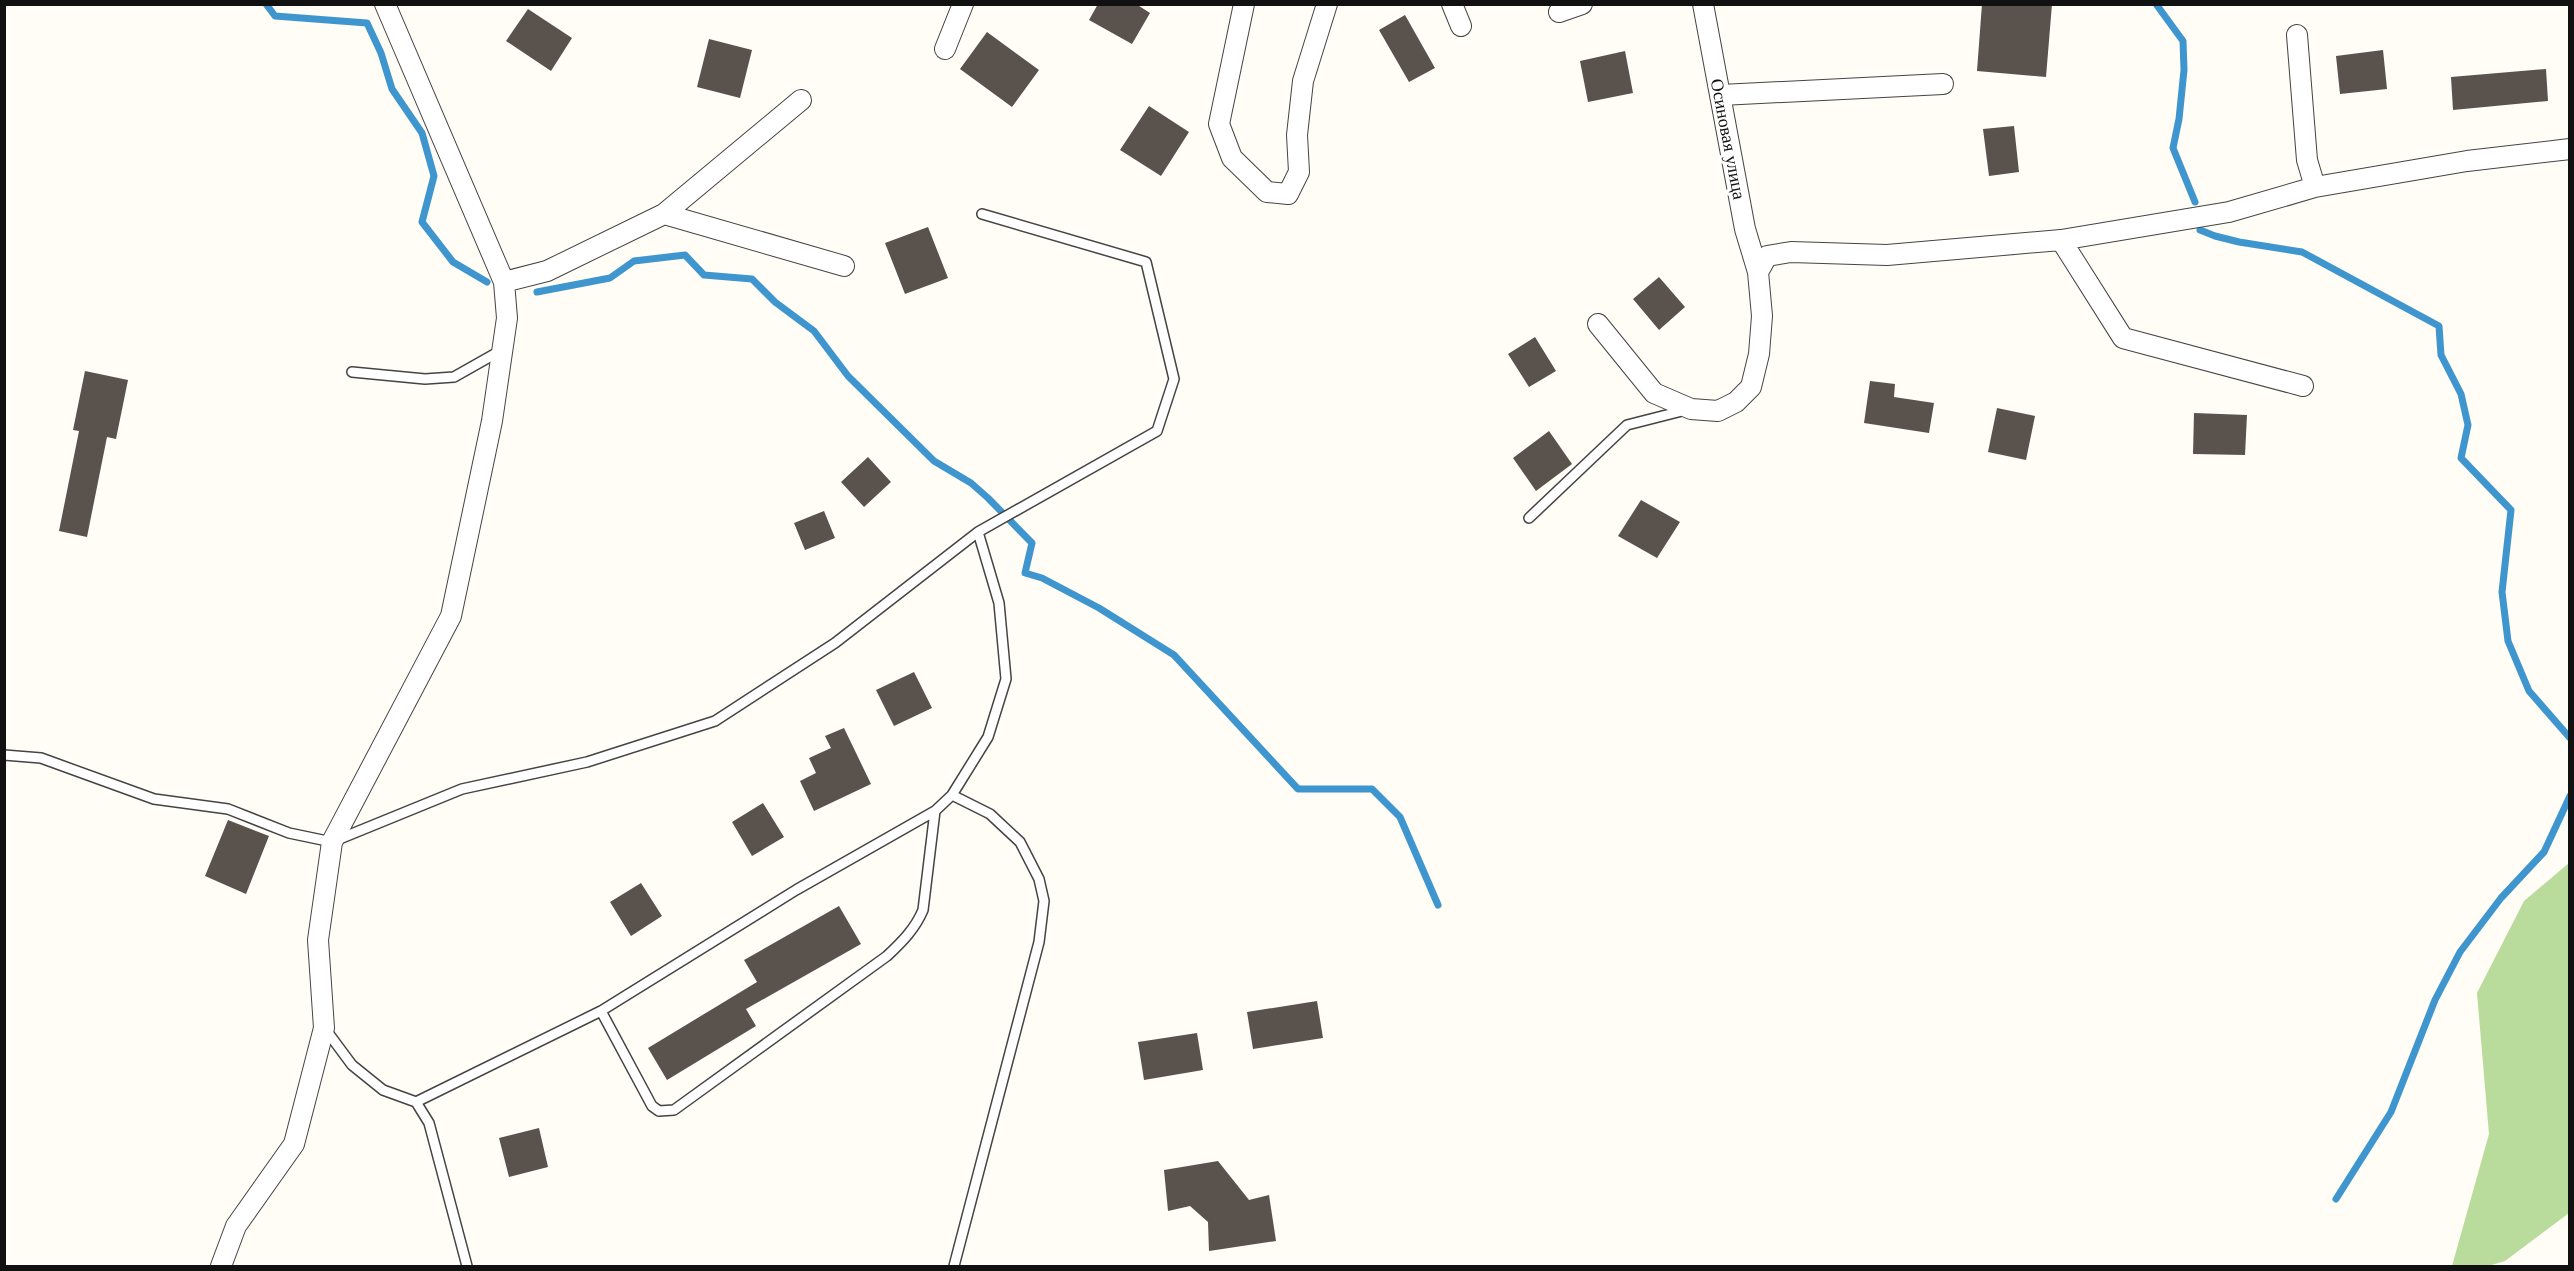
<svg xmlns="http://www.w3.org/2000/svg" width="2574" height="1271" font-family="Georgia,serif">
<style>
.forest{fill:#b9dc9c}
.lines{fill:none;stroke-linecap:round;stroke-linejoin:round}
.stream{stroke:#3f96cf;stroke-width:7}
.building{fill:#5a524d}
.lane-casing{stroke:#444;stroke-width:12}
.street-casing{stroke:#444;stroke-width:22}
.lane{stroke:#fff;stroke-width:9}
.street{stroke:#fff;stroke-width:20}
.labels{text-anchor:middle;stroke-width:6;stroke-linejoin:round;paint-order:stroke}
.street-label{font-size:18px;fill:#111;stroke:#fff}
</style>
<rect width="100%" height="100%" fill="#fffdf5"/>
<path class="forest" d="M2569,863V1213L2505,1261L2488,1266H2452L2489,1134L2477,993L2524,901Z"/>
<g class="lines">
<path class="stream" d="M266,4L275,16L367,23L381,53L392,89L422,133L434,176L422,222L453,262L487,282
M2156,4L2183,41L2184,70L2179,119L2173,148L2195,202
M2200,230L2215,236L2239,242L2302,252L2439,326L2441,355L2461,394L2468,425L2461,458L2511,510L2502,592L2508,641L2529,691L2570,738
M537,292L610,278L634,261L685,255L704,275L752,279L775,302L814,331L848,376L934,461L971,483L988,498L1032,543L1025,573L1042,578L1099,608L1174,655L1298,789H1372L1400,817L1438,905
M2336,1199L2391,1112L2435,1000L2460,952L2501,898L2544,852L2570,796"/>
</g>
<path class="building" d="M1098,4H1136L1150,13L1132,44L1089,20Z
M1982,4H2052L2046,77L1977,71Z
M528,9L572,38L551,71L506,41Z
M1405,15L1435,68L1409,82L1379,30Z
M987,32L1039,70L1012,107L960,69Z
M709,39L752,50L740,98L697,87Z
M2383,50L2387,89L2340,94L2336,56Z
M1625,51L1633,93L1588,102L1580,61Z
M2546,69L2548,101L2453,110L2451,77Z
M1149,106L1189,132L1161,176L1120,150Z
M2014,126L2019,172L1989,176L1983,129Z
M928,227L948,278L905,294L885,243Z
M1659,277L1685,307L1659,330L1633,299Z
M1535,337L1556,371L1529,387L1508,354Z
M85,371L128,380L116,439L107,437L87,537L59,531L79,431L73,430Z
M1870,381L1895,384L1894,397L1934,403L1929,433L1864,423Z
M1997,408L2035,416L2026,460L1988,452Z
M2194,413L2247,415L2245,455L2193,454Z
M1549,431L1572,464L1536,491L1513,458Z
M868,457L891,482L864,507L841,482Z
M1641,500L1680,522L1657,558L1618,536Z
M824,511L835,538L805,550L794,523Z
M914,672L932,708L894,726L876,690Z
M844,728L871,784L814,811L800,781L816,773L809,758L831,748L825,736Z
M763,803L784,837L752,856L732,822Z
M228,820L269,836L246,894L205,876Z
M641,883L662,916L631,936L610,902Z
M839,906L861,944L746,1009L756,1026L667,1080L648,1048L757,982L744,960Z
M1317,1001L1323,1038L1253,1049L1247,1012Z
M1197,1033L1203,1070L1144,1080L1138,1042Z
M539,1128L548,1167L509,1177L499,1138Z
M1218,1161L1249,1200L1269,1195L1276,1241L1209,1251L1208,1222L1190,1206L1168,1211L1164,1170Z"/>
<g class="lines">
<g class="lane-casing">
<path id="lane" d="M352,372L425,379L454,377L500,351
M1529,518L1627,425L1686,410
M4,755L41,758L154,799L228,809L289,833L332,842L462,789L587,762L715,721L835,643L978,532L1157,431L1174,379L1146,262L982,214
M952,795L990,814L1020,842L1039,879L1044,901L1039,942L954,1266
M601,1011L652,1106L659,1111L674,1110L887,956C902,942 915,929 923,910L935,811
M326,1030L352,1065L383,1090L416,1102L429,1123L467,1266
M416,1102L601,1011L796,890L935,811L952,795L988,737L1006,679L999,603L978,532"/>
</g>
<g class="street-casing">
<path id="street" d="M1244,4L1219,124L1232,158L1267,192L1288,194L1299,172L1297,135L1303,81L1327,4
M1452,4L1461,26
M1559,12L1582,4
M2297,35L2307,160L2315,187L2467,161L2570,149
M945,49L963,4
M1721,95L1943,84
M664,214L844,266
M2061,240L2123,338L2303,386
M1758,272L1767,256L1791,252L1887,255L2061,240L2229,212L2315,187
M504,282L547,271L664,214L801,100
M1598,324L1654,393L1691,409L1718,411L1736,402L1751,387L1759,354L1762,316L1758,272L1745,229L1703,4
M221,1266L236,1226L294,1144L324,1028L318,940L332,842L451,616L492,421L507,318L504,282L385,4"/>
</g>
<use href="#lane" class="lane"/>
<use href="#street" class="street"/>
</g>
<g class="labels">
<g class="street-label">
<text transform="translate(1728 139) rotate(79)" y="6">Осиновая улица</text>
</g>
</g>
<rect width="2574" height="1271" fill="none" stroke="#111111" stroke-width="12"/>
</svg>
